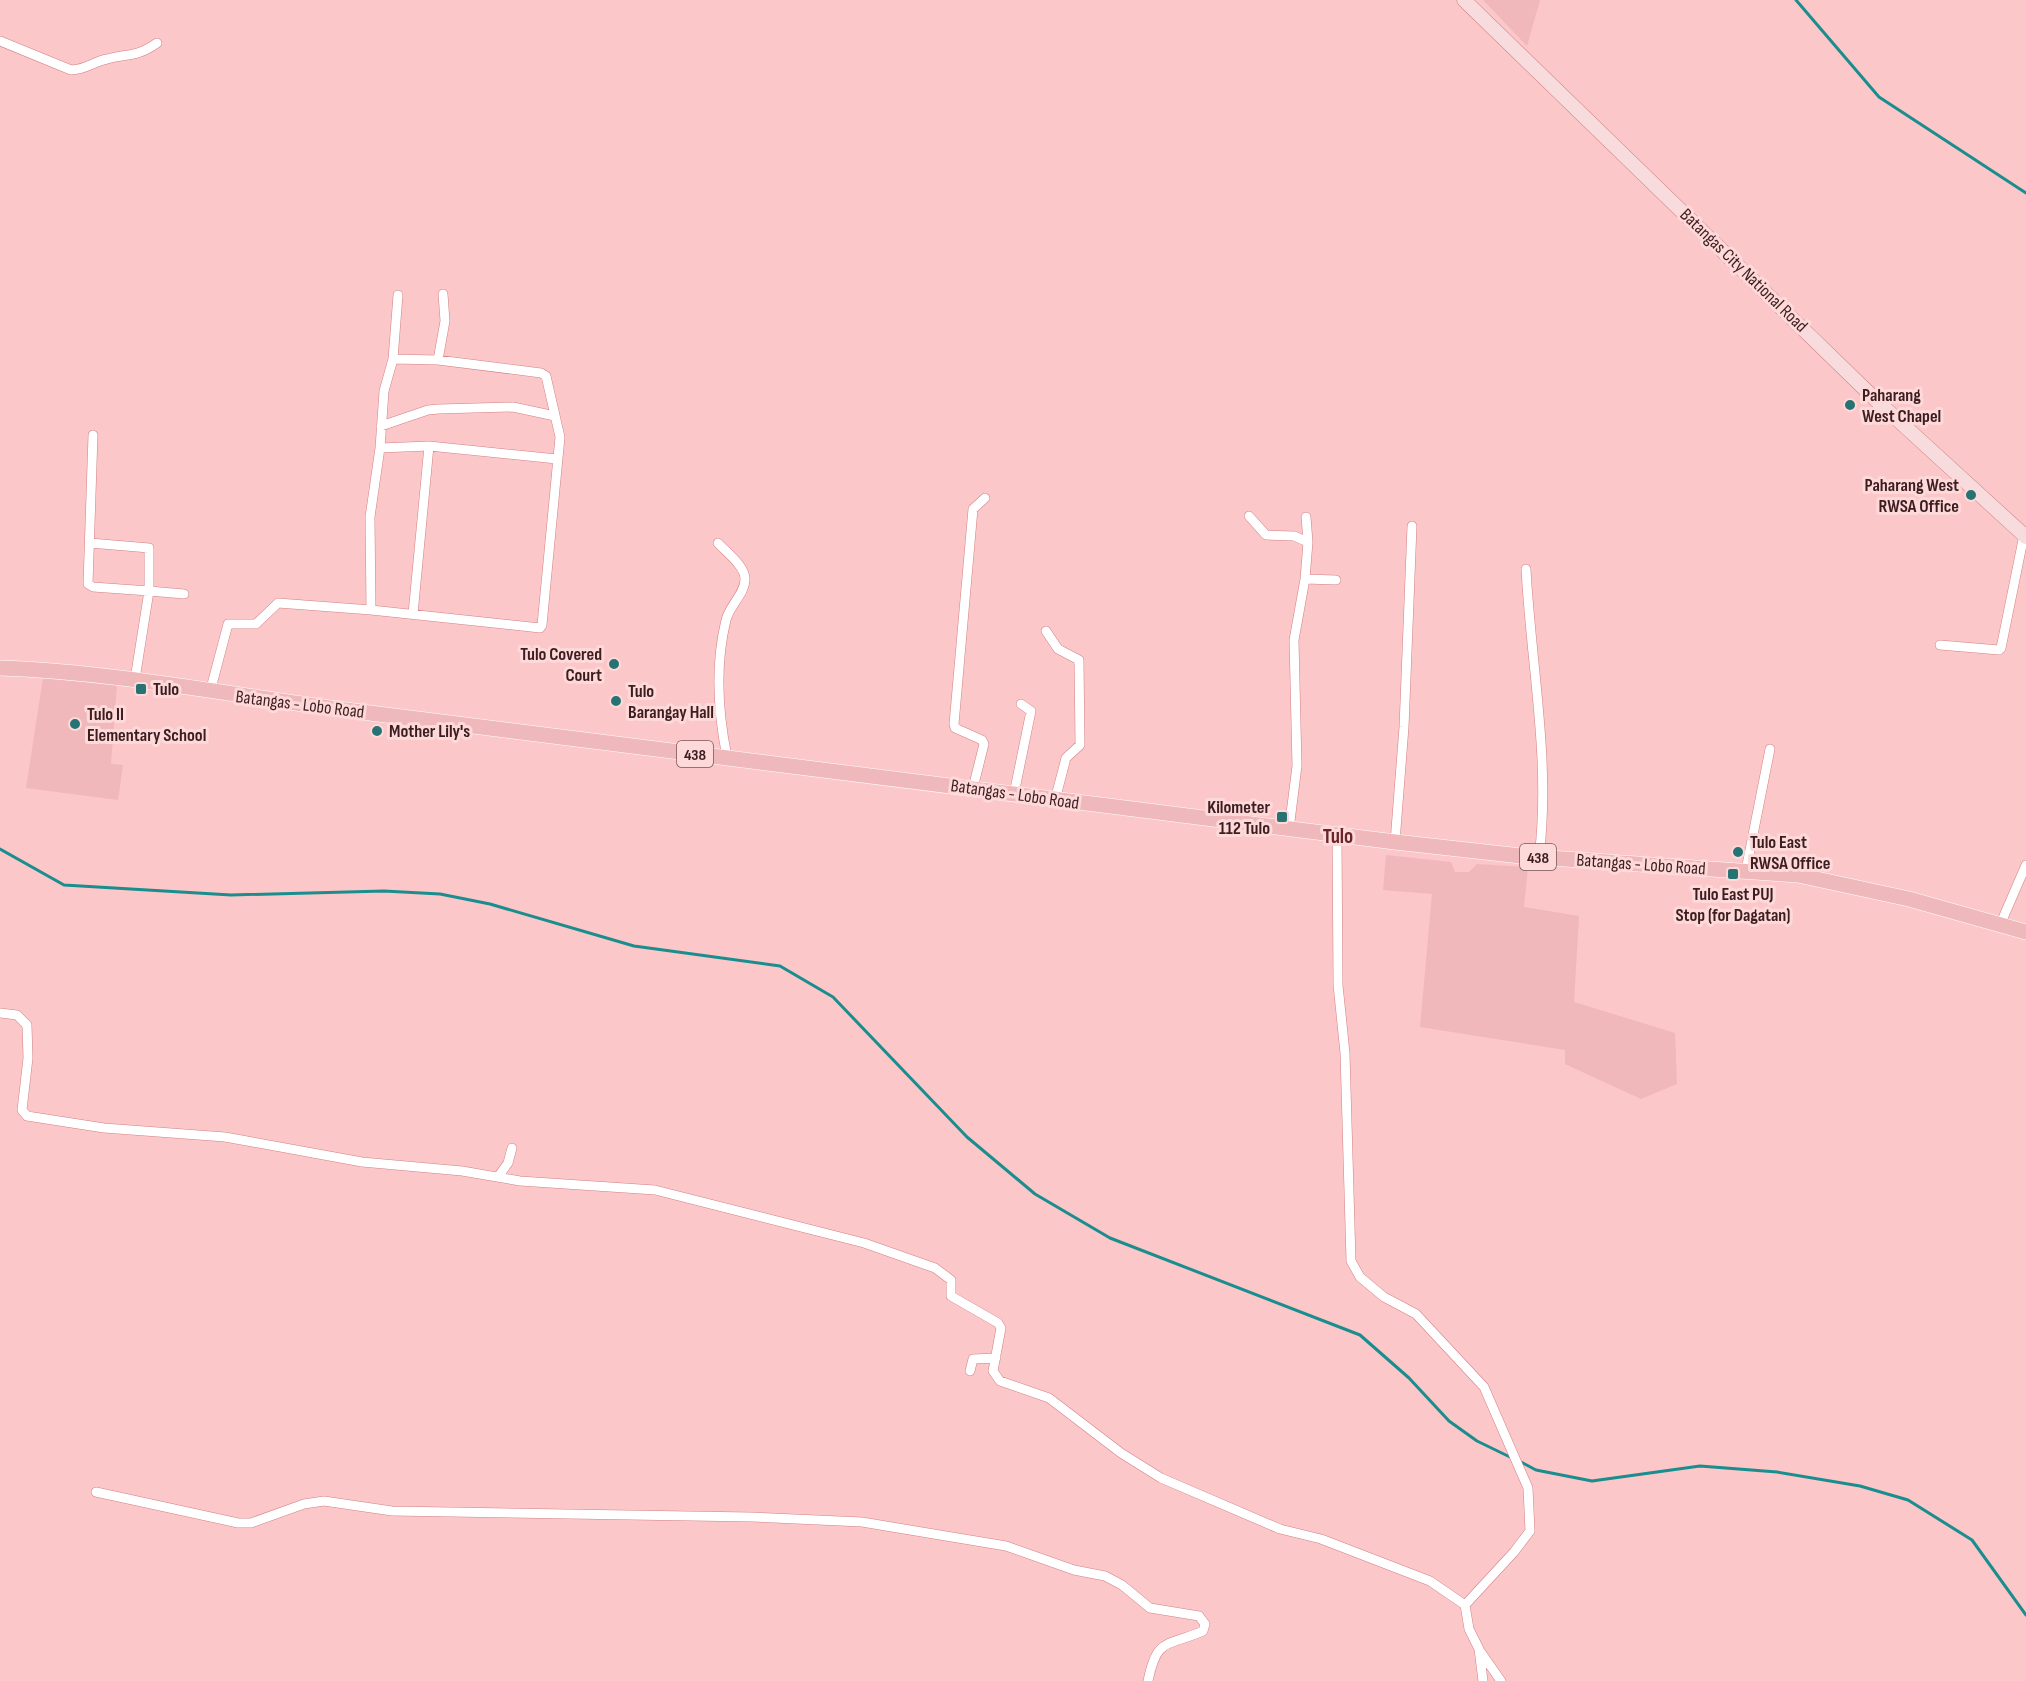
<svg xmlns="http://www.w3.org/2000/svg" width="2026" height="1681" font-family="'Sofia Sans Condensed',sans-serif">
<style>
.built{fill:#f0b8ba}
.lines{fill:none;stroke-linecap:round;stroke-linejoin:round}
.stream{stroke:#1a8d8e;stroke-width:3}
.street-casing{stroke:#d28185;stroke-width:10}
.secondary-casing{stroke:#d28185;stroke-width:15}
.primary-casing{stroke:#fff;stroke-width:16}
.street{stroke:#fff;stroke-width:9}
.secondary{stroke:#f7dbdd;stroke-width:14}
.primary{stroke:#efb8bb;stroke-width:15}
.poi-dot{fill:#277273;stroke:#fdd9da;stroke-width:2}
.labels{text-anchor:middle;stroke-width:6;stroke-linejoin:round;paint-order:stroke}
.shield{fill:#fdd9da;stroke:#775557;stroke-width:1.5}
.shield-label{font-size:16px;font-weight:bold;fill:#3d1d1f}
.street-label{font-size:18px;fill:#3d1d1f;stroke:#fdd9da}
.poi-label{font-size:18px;font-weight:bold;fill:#3d1d1f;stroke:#fdd9da;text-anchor:start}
.quarter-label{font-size:21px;font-weight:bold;fill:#6b242c;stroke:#fdd9da}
</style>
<rect width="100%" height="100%" fill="#fbc7c8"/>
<path class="built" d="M1483,0H1540L1527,46Z
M43,678L117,685L111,764L123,765L118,800L26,788Z
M1386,855L1451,862L1455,872H1469L1477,864L1528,867L1524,907L1579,916L1574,1002L1675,1033L1677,1084L1641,1099L1565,1064V1050L1420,1027L1432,894L1383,890Z"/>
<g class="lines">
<path class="stream" d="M1796,0L1879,97L2026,193
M0,849L64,885L231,895L384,891L440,894L490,904L634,946L780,966L833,997L967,1137L1035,1194L1110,1238L1360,1335L1409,1378L1449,1421L1477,1441L1512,1458
M1521,1462L1536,1470L1592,1481L1700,1466L1777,1472L1860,1486L1908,1500L1972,1540L2026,1615"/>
<g class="street-casing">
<path id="street" d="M0,41L71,70C85,70 93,62 107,59C129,53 135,58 157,43
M398,295L393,359L384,391L380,448L429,446L557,459
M438,360L445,321L443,294
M381,426L428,410L439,409L513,407L555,416
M93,435L88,584L93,587L149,591L135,679
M1249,516L1266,535L1294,536L1308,542
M90,543L149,548V591L184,594
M718,543C726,552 745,566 745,579C745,594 729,606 726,620C715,665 718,713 727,757
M1526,569C1531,665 1551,762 1539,857
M1305,579L1336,580
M371,610L370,517L380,448
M413,614L429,446
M1046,631L1058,649L1079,660L1080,745L1066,758L1055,800
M1940,645L1999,650L2001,648L2024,535
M210,692L228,624H256L278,603L371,610L540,628L542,625L560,437L546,376L541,373L438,360L393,359
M973,788L984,744L982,740L955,728L954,724L973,509L985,498
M1014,794L1031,711L1021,704
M1289,829L1297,766L1294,640L1305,579L1308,542L1306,517
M1337,835L1338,985L1345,1053L1351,1261L1360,1277L1384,1297L1416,1314L1484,1387L1528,1488L1530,1531L1514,1552L1465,1605
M1395,842L1404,727L1412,526
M1746,870L1770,749
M2000,925L2026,865
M0,1013L17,1015L27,1025L28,1058L22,1110L27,1116L104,1128L225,1137L362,1162L462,1171L520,1181L655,1190L864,1243L935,1268L951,1280V1296L998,1323L1001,1328L993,1371L1000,1381L1049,1398L1121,1453L1161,1478L1280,1529L1321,1539L1430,1581L1465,1605L1469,1629L1479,1649L1483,1681
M498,1177L508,1163L512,1148
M970,1371L973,1359L996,1358
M96,1492L238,1523H251L304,1504L324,1501L392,1511L751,1517L862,1522L1006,1546L1074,1570L1105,1576L1122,1585L1150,1608L1199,1616L1205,1624L1203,1631C1166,1647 1157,1637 1148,1681
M1480,1651L1501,1681"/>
</g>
<g class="secondary-casing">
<path id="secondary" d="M1464,0L1876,400L2026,537"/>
</g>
<g class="primary-casing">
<path id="primary" d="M0,668C114,672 225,694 338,709L1395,842L1521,856L1798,875L1909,899L2026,932"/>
</g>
<use href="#street" class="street"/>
<use href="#secondary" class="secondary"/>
<use href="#primary" class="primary"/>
</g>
<g class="poi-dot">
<circle cx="1850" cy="405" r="6"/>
<circle cx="1971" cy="495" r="6"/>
<circle cx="614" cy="664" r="6"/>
<rect x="135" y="683" width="12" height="12" rx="3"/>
<circle cx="616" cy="701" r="6"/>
<circle cx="75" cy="724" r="6"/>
<circle cx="377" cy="731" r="6"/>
<rect x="1276" y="811" width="12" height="12" rx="3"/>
<circle cx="1738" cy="852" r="6"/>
<rect x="1727" y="868" width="12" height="12" rx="3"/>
</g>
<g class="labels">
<g class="shield">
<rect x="677" y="741" width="36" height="26" rx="4.5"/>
<rect x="1520" y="844" width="36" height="26" rx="4.5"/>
</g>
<g class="shield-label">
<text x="695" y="760">438</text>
<text x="1538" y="863">438</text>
</g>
<g class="street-label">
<text transform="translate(1744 270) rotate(44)" y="6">Batangas City National Road</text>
<text transform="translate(300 704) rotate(7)" y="6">Batangas - Lobo Road</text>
<text transform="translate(1015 794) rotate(8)" y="6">Batangas - Lobo Road</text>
<text transform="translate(1641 864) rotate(4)" y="6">Batangas - Lobo Road</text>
</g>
<g class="poi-label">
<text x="1862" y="401">Paharang<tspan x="1862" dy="21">West Chapel</tspan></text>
<text x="1959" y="491" text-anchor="end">Paharang West<tspan x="1959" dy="21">RWSA Office</tspan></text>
<text x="602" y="660" text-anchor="end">Tulo Covered<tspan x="602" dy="21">Court</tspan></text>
<text x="153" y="695">Tulo</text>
<text x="628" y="697">Tulo<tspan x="628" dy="21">Barangay Hall</tspan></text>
<text x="87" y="720">Tulo II<tspan x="87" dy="21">Elementary School</tspan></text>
<text x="389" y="737">Mother Lily's</text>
<text x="1270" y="813" text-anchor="end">Kilometer<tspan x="1270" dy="21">112 Tulo</tspan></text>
<text x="1750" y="848">Tulo East<tspan x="1750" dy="21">RWSA Office</tspan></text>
<text x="1733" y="900" text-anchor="middle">Tulo East PUJ<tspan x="1733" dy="21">Stop (for Dagatan)</tspan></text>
</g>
<g class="quarter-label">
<text x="1338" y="843">Tulo</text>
</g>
</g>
</svg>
